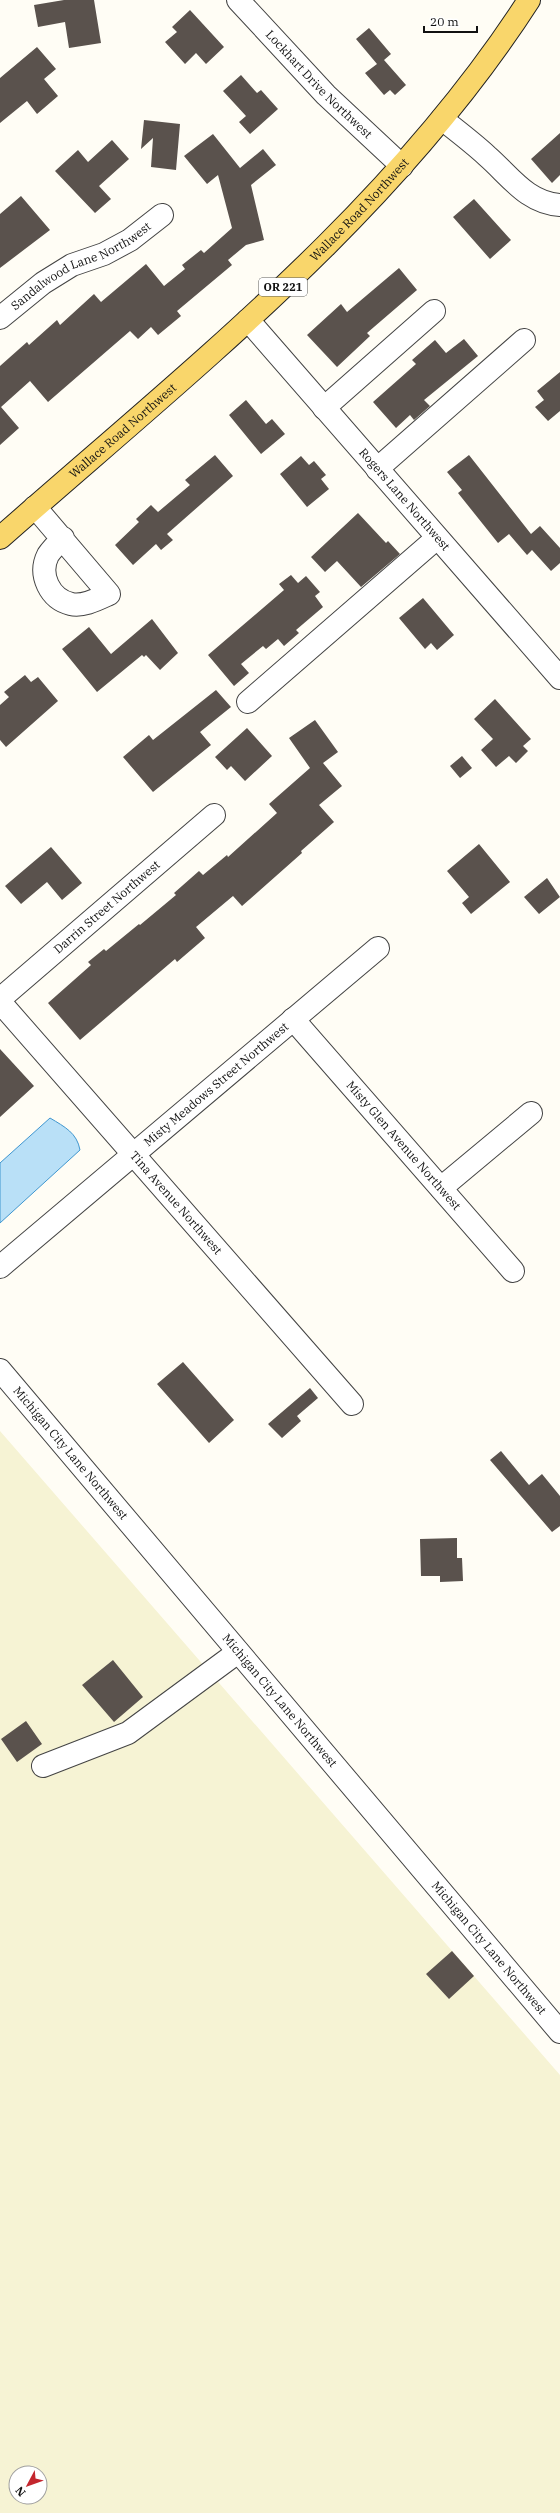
<svg xmlns="http://www.w3.org/2000/svg" width="560" height="2513" font-family="'IBM Plex Serif',serif">
<style>
.farmland{fill:#f6f3d4;fill-rule:evenodd}
.water{fill:#b9e0f7;stroke:#3f96cf}
.building{fill:#5a524d}
.lines{fill:none;stroke-linecap:round;stroke-linejoin:round}
.minor-casing{stroke:#444;stroke-width:24}
.major-casing{stroke:#222;stroke-width:24}
.minor{stroke:#fff;stroke-width:22}
.major{stroke:#f9d66b;stroke-width:22}
.labels{text-anchor:middle;stroke-width:4;stroke-linejoin:round;paint-order:stroke}
.shield{fill:#fff;stroke:#585858;stroke-width:1}
.shield-label{font-size:11px;font-weight:bold;fill:#111}
.street-label{font-size:12px;fill:#111;stroke:#fff}
</style>
<rect width="100%" height="100%" fill="#fffdf5"/>
<path class="farmland" d="M0,1431L560,2075V2513H0ZM16,2473H40V2497H16Z"/>
<path class="water" d="M50,1118C65,1127 77,1133 80,1150L0,1223V1163Z"/>
<path class="building" d="M64,0H94L101,43L69,48L65,22L38,27L34,5Z
M190,10L224,47L206,64L196,53L185,64L165,42L177,32L172,27Z
M369,28L391,54L384,60L406,85L395,95L390,90L384,95L365,73L377,64L356,39Z
M37,47L56,69L44,79L58,96L37,114L27,101L0,123V78Z
M241,75L257,93L261,90L278,109L250,134L239,122L246,116L223,91Z
M144,120L180,124L176,170L151,167L153,138L141,149Z
M560,133V175L552,183L531,159Z
M213,134L240,168L263,149L276,165L251,185L264,240L246,245L228,260L232,265L177,311L181,316L158,335L151,327L138,339L130,331L48,402L30,381L1,407L19,428L0,445V366L27,342L29,345L57,320L60,325L94,294L101,302L146,264L164,286L185,269L182,265L201,250L204,253L232,228L218,175L207,184L184,156Z
M112,140L129,159L99,186L111,199L95,213L55,171L78,150L88,162Z
M21,196L50,230L0,268V214Z
M474,199L511,240L490,259L453,217Z
M399,268L417,290L367,333L370,336L337,367L307,335L341,304L347,312Z
M464,339L478,356L424,400L430,406L414,420L410,415L396,428L373,402L416,364L412,360L435,340L446,353Z
M560,372V411L548,421L535,407L544,400L537,391Z
M246,400L266,424L272,419L285,434L261,454L229,415Z
M215,455L233,476L167,534L173,540L161,550L156,544L133,565L115,545L139,522L136,519L151,505L158,512L190,485L185,480Z
M469,455L531,534L540,526L560,548V563L551,571L532,550L527,555L509,534L498,543L458,493L462,490L447,472Z
M301,456L309,465L314,461L326,475L321,479L329,489L307,507L280,474Z
M358,513L386,543L388,541L400,554L361,587L337,561L325,572L311,557Z
M291,575L298,583L306,576L320,592L315,596L323,607L296,630L299,633L284,646L278,639L266,649L263,646L241,664L249,673L234,686L208,655L284,590L279,584Z
M423,598L454,635L437,650L431,643L425,649L399,618Z
M152,619L178,653L160,670L146,655L144,657L142,655L97,692L62,649L89,627L111,654Z
M25,675L31,682L38,677L58,701L6,747L0,740V705L9,697L4,692Z
M216,690L231,707L200,732L211,745L153,792L123,757L149,735L153,740Z
M495,699L531,739L523,746L528,751L516,763L509,756L496,767L481,750L493,739L474,719Z
M315,720L338,752L323,763L342,786L319,805L334,822L301,851L302,853L242,906L233,896L196,927L205,938L177,962L175,959L80,1040L48,1003L91,965L88,962L104,949L106,951L139,924L140,925L176,895L174,893L199,871L203,875L227,855L228,857L277,813L269,804L310,768L289,738Z
M247,728L272,756L245,781L231,766L227,770L215,757Z
M462,756L472,768L460,778L450,766Z
M479,844L510,882L471,914L462,903L469,897L447,871Z
M51,847L82,883L62,900L47,882L21,904L5,886Z
M547,878L560,897L539,914L524,897Z
M0,1049L34,1086L0,1117Z
M183,1362L234,1420L209,1443L157,1384Z
M310,1388L318,1398L297,1416L301,1421L282,1438L268,1424Z
M501,1451L529,1485L542,1474L560,1496V1526L552,1532L490,1460Z
M457,1538V1558H462L463,1581L440,1582V1576H421L420,1539Z
M113,1660L143,1697L114,1722L82,1685Z
M26,1721L42,1744L17,1762L1,1739Z
M452,1951L474,1976L449,1999L426,1974Z"/>
<g class="lines">
<g class="minor-casing">
<g id="minor">
<path id="s1" d="M238,0L326,95L402,166"/>
<path d="M442,119C457,131 473,143 487,156C510,176 527,203 560,205"/>
<path id="s2" d="M0,318L43,283L72,265L104,254L130,240L162,215"/>
<path id="s3" d="M248,320L560,678"/>
<path d="M324,408L434,311"/>
<path d="M377,469L524,340"/>
<path d="M35,507L109,594C98,599 83,607 71,604C50,599 38,575 48,555C52,549 58,543 63,538"/>
<path d="M248,702L437,538"/>
<path id="s4" d="M0,999L214,815"/>
<path id="s5" d="M0,1002L352,1404"/>
<path id="s6" d="M293,1019L513,1271"/>
<path d="M441,1188L531,1113"/>
<path id="s7" d="M0,1267L378,948"/>
<path id="s8" d="M0,1370L560,2032"/>
<path d="M43,1766L128,1733L238,1652"/>
</g>
</g>
<g class="major-casing">
<g id="major">
<path id="s9" d="M0,538C188,372 392,213 529,0"/>
</g>
</g>
<use href="#minor" class="minor"/>
<use href="#major" class="major"/>
</g>
<g class="labels">
<rect class="shield" x="259" y="278" width="48" height="18" rx="3"/>
<g class="shield-label">
<text x="283" y="291">OR 221</text>
</g>
<g class="street-label">
<text dy="4" stroke="none"><textPath href="#s1" startOffset="117">Lockhart Drive Northwest</textPath></text>
<text dy="4" stroke="none"><textPath href="#s9" startOffset="487">Wallace Road Northwest</textPath></text>
<text dy="4" stroke="none"><textPath href="#s2" startOffset="97">Sandalwood Lane Northwest</textPath></text>
<text dy="4" stroke="none"><textPath href="#s9" startOffset="163">Wallace Road Northwest</textPath></text>
<text dy="4" stroke="none"><textPath href="#s3" startOffset="238">Rogers Lane Northwest</textPath></text>
<text dy="4" stroke="none"><textPath href="#s4" startOffset="141">Darrin Street Northwest</textPath></text>
<text dy="4" stroke="none"><textPath href="#s7" startOffset="283">Misty Meadows Street Northwest</textPath></text>
<text dy="4" stroke="none"><textPath href="#s6" startOffset="168">Misty Glen Avenue Northwest</textPath></text>
<text dy="4" stroke="none"><textPath href="#s5" startOffset="267">Tina Avenue Northwest</textPath></text>
<text dy="4" stroke="none"><textPath href="#s8" startOffset="109">Michigan City Lane Northwest</textPath></text>
<text dy="4" stroke="none"><textPath href="#s8" startOffset="433">Michigan City Lane Northwest</textPath></text>
<text dy="4" stroke="none"><textPath href="#s8" startOffset="757">Michigan City Lane Northwest</textPath></text>
</g>
</g>
<g transform="translate(28 2485) rotate(229)"><circle r="19" fill="#ffffff" stroke="#a0a0a0"/>
<path d="M0-3L7 15L0 10L-7 15Z" fill="#c4262e"/>
<text y="-6" font-size="11" font-weight="bold" text-anchor="middle" fill="#111111">N</text>
</g>
<path d="M424 26v6h53v-6" fill="none" stroke="#111111" stroke-width="2"/>
<text x="430" y="26" font-size="12" fill="#111111" stroke="#ffffff" stroke-width="3" paint-order="stroke">20 m</text>
</svg>
